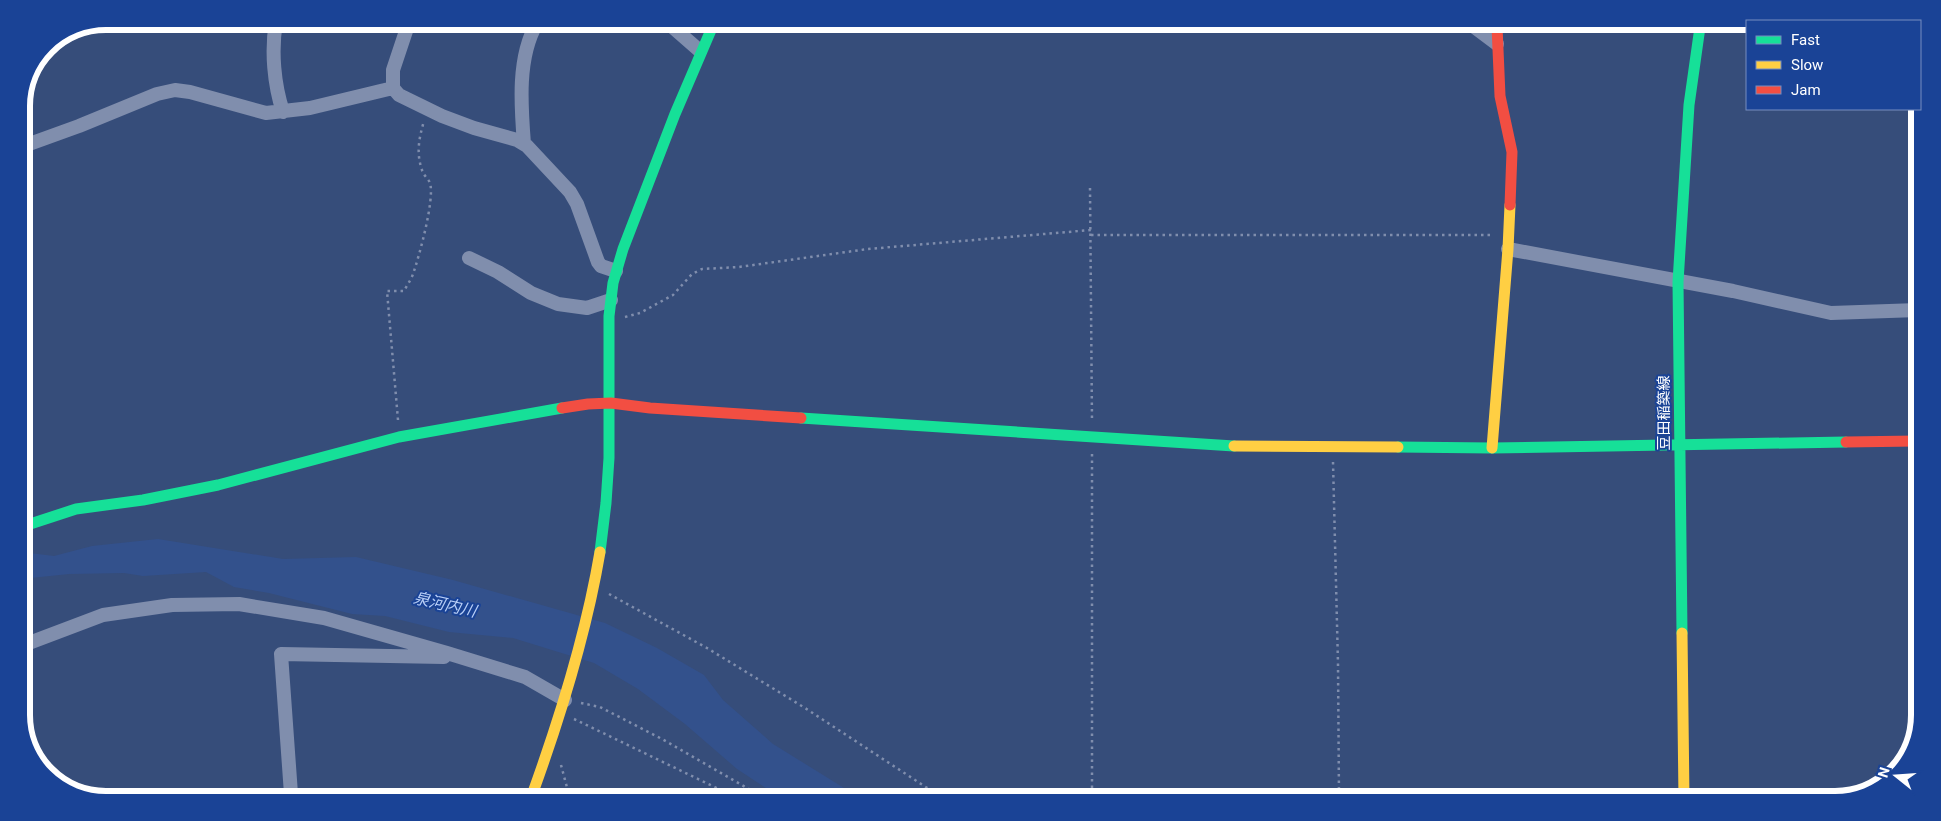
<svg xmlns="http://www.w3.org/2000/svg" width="1941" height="821" font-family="Roboto,'Noto Sans JP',sans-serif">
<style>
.water{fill:#33518c}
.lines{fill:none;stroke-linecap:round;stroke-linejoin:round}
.path{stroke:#808ead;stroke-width:2.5;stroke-dasharray:2.5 4;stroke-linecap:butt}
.street{stroke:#808ead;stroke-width:14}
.fast{stroke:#16e098;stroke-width:11}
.slow{stroke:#ffcf43;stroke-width:11}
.jam{stroke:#f24e42;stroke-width:11}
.labels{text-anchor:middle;stroke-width:4;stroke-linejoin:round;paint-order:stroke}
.street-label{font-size:15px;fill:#fff;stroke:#1a4396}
.water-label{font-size:16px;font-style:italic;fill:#b9cff7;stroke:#1a4396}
.rim{fill:none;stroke:#fff;stroke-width:6}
</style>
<rect width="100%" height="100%" fill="#364d7a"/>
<path class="water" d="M158,539L283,559L356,557L453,580L605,623L657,648L704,675L723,700L773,744L857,796H778L737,769L685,724L638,689L594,663L513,638L449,632L385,616L352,614L269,593L234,587L206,572L143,576L124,573L69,574L21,579V555L29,553L54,556L92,546Z"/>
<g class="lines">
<path class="path" d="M1090,188L1092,421
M1091,235H1492
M625,317L640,313L673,295L692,274L702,269L739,267L868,249L1091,230
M398,420L387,291H404C407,285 411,280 413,274C419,257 435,199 430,183C428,178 423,175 422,170C416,153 419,138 424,121
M1092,454V797
M1333,462L1338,664L1339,798
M609,594L707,648L805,708L941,797
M581,703L600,707L662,739L761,796
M574,719L727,793L729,796
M561,765L569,795
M1823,800L1868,783L1888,778"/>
<path class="street" d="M276,22C271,51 274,84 283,112
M409,22L393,70V88L399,95L442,116L474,128L517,140L527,146L570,192L577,204L598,262L601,266L616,271
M668,23L700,51
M1473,26L1497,44
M524,144C521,106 517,57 537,23
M21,147L79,126L157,94L175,90L190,92L266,113L310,108L393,88
M1508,249L1733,291L1831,313L1918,310
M469,258L498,272L531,293L558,304L587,308L611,300
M21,646L103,615L172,605L239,604L324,618L447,653L525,677L565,700
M291,794L281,654L444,657"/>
<path class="fast" d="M801,418L1234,446
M1398,447L1492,448L1846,442
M21,527L76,509L143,500L218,485L399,437L562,408
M600,552L606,503L609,458V316L613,283L623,249L675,114L714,23
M1682,633L1678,282L1689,105L1700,27"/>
<path class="slow" d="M1234,446L1398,447
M1492,448L1508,249L1510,205
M1682,633L1684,799
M532,795C561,715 586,635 600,552"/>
<path class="jam" d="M1497,26L1500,96L1512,152L1510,205
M562,408L588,404L611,403L650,408L801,418
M1846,442L1916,441"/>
</g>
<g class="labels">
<g class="street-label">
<text transform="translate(1664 413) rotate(-90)" y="5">豆田稲築線</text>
</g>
<g class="water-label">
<text transform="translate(445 604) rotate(13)" y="6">泉河内川</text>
</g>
</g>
<path d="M0 0H1941V821H0ZM106 30H1835A76 76 0 0 1 1911 106V715A76 76 0 0 1 1835 791H106A76 76 0 0 1 30 715V106A76 76 0 0 1 106 30Z" fill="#1a4396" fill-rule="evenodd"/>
<path class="rim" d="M106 30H1835A76 76 0 0 1 1911 106V715A76 76 0 0 1 1835 791H106A76 76 0 0 1 30 715V106A76 76 0 0 1 106 30Z"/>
<rect x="1746" y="20" width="175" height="90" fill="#1a4396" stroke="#768ec0"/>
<rect x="1756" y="36" width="25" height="8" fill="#16e098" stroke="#768ec0"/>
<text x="1791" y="45" font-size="15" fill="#ffffff">Fast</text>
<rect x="1756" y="61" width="25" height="8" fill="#ffcf43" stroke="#768ec0"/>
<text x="1791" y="70" font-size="15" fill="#ffffff">Slow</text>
<rect x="1756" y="86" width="25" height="8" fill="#f24e42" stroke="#768ec0"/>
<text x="1791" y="95" font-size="15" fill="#ffffff">Jam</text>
<g transform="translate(1896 776) rotate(287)" stroke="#1a4396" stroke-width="4" paint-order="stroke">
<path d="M0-4L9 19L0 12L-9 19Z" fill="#ffffff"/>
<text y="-8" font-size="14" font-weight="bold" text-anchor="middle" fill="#ffffff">N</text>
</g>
</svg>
